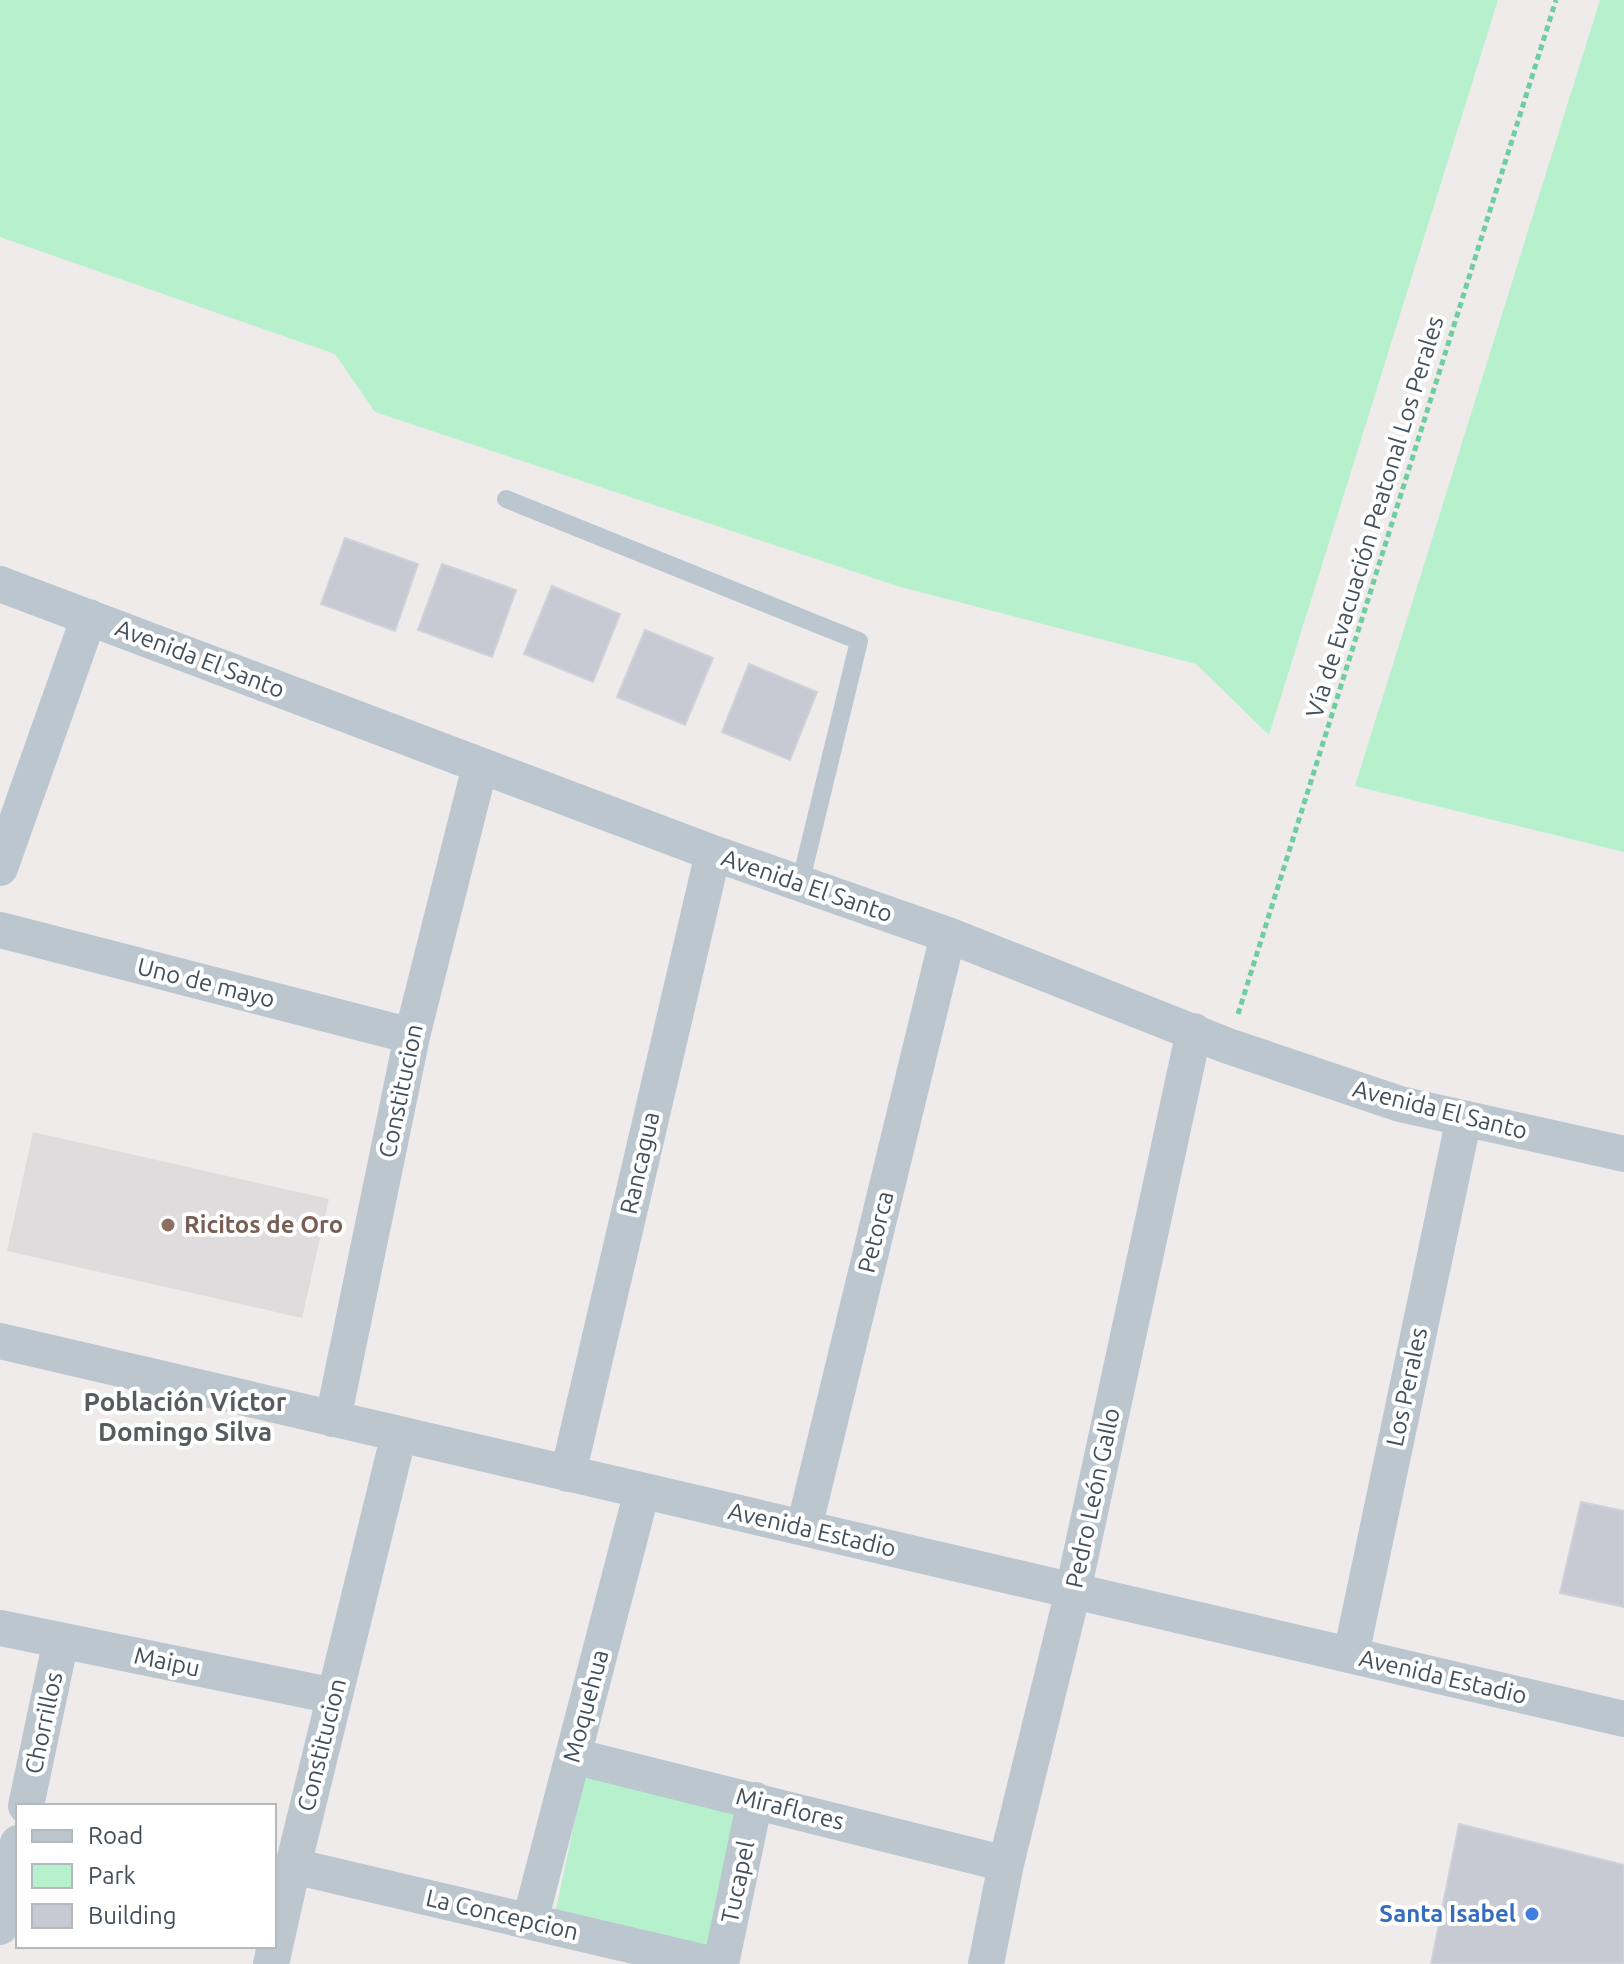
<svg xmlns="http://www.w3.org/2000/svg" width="1624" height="1964" font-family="Ubuntu,sans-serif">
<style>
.education{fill:#e0dcdd}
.green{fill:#b6f0cd}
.building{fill:#c7cad2;stroke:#cfd2d8;stroke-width:2}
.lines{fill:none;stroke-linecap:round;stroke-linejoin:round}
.path{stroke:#6ece9f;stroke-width:5;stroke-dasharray:6 4;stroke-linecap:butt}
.lane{stroke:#bbc6cf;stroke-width:18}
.street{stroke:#bbc6cf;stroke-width:36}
.education-dot{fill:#8d6e63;stroke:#fff;stroke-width:3}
.shop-dot{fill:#3f7fe0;stroke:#fff;stroke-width:3}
.labels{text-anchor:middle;stroke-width:8;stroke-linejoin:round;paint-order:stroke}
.street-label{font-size:24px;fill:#434f5a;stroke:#fff}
.education-label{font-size:24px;font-weight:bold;fill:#785e54;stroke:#fff;text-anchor:start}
.shop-label{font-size:24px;font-weight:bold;fill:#366cbe;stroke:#fff;text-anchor:end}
.neighbourhood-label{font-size:26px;font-weight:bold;fill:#585c61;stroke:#fff}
</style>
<rect width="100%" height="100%" fill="#efebeb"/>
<path class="education" d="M33,1132L329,1199L302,1318L7,1251Z"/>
<path class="green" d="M0,0H1498L1269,735L1196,664L897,586L375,412L335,354L0,237Z
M1600,0H1624V852L1355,786Z
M585,1773L747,1818L708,1951L555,1914Z"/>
<path class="building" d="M345,538L418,564L395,631L321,604Z
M442,564L516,590L492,657L418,630Z
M552,586L620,614L593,682L524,654Z
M645,630L713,658L685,725L617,697Z
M749,664L817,692L790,760L722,732Z
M1581,1502L1624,1511V1607L1560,1593Z
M1459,1824L1624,1865V1964H1431Z"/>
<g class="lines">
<path class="path" d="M1238,1014L1556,0"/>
<path class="lane" d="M506,499L859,641L800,884"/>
<path class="street" d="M0,584L713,853L948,935L1228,1046L1400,1104L1624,1154
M0,868L89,617
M0,930L412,1036
M0,1341L1624,1719
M333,1419L412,1036L480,766
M568,1474L713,853
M804,1528L948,935
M0,1628L334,1696
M1351,1655L1464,1118
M573,1756L1006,1864
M26,1806L61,1640
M293,1866L711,1964
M530,1921L642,1491
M0,1927L18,1843
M271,1964L293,1866L399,1434
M721,1964L755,1800
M986,1964L1006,1864L1073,1591L1194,1031"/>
</g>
<circle class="education-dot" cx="168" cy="1225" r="8"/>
<circle class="shop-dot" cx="1532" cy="1914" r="8"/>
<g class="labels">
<g class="street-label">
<text transform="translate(1375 517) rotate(-73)" y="8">Vía de Evacuación Peatonal Los Perales</text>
<text transform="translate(200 659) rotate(21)" y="8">Avenida El Santo</text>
<text transform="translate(807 886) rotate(19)" y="8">Avenida El Santo</text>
<text transform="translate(206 983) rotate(14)" y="8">Uno de mayo</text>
<text transform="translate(401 1091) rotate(-78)" y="8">Constitucion</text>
<text transform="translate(1440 1110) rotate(14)" y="8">Avenida El Santo</text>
<text transform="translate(640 1163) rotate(-77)" y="8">Rancagua</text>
<text transform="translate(876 1232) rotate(-76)" y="8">Petorca</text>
<text transform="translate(1407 1387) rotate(-78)" y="8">Los Perales</text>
<text transform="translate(1093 1498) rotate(-78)" y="8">Pedro León Gallo</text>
<text transform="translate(812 1530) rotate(13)" y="8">Avenida Estadio</text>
<text transform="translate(167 1662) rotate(12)" y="8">Maipu</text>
<text transform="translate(1443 1677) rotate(13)" y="8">Avenida Estadio</text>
<text transform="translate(586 1706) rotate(-75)" y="8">Moquehua</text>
<text transform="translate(44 1723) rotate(-78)" y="8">Chorrillos</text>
<text transform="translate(322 1745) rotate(-76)" y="8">Constitucion</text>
<text transform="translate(790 1809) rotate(14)" y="8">Miraflores</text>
<text transform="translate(738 1882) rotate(-78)" y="8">Tucapel</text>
<text transform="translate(502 1915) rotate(13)" y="8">La Concepcion</text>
</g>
<g class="education-label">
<text x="184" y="1233">Ricitos de Oro</text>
</g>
<g class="shop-label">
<text x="1516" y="1922">Santa Isabel</text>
</g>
<g class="neighbourhood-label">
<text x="185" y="1411">Población Víctor<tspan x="185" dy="30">Domingo Silva</tspan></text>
</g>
</g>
<rect x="16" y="1804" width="260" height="144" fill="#ffffff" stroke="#b4b9bd" stroke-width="2"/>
<rect x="32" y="1830" width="40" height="12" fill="#bbc6cf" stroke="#b4b9bd" stroke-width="2"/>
<text x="88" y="1844" font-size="24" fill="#434f5a">Road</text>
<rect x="32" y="1864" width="40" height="24" fill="#b6f0cd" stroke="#b4b9bd" stroke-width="2"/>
<text x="88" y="1884" font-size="24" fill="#434f5a">Park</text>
<rect x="32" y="1904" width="40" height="24" fill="#c7cad2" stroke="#b4b9bd" stroke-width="2"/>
<text x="88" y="1924" font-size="24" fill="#434f5a">Building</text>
</svg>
